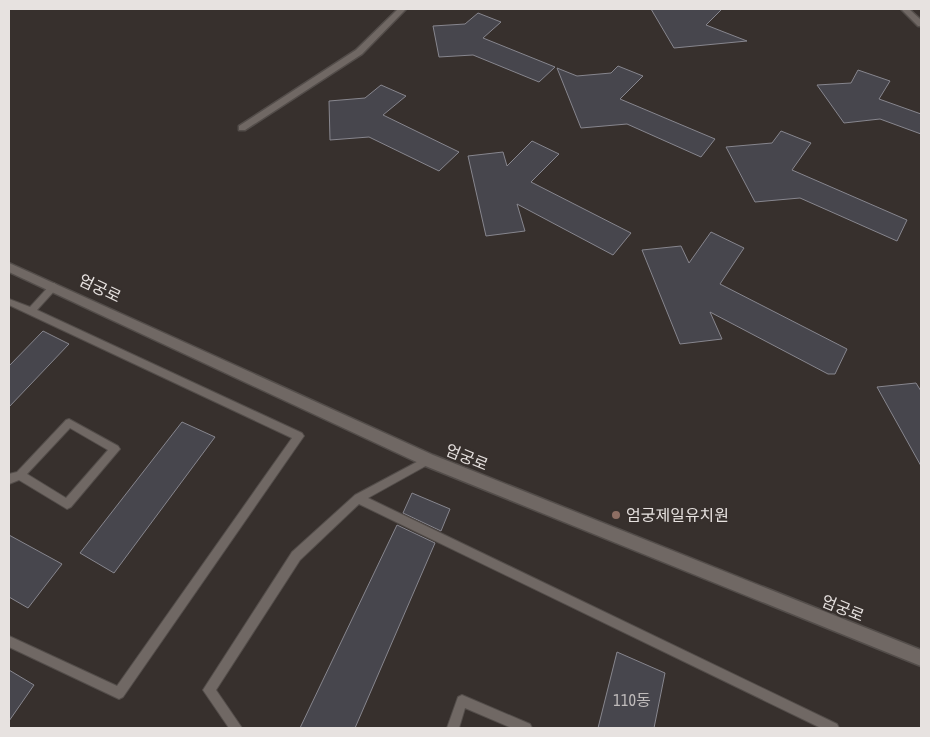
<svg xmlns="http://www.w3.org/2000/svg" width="930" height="737" font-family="'Asap Condensed','Noto Sans KR',sans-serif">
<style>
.building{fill:#47464d;stroke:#87868e}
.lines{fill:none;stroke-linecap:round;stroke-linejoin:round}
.service-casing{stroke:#534d4a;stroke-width:2}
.minor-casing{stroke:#534d4a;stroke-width:3}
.tertiary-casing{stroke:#534d4a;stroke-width:3}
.service{fill:#706864;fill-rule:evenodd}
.minor{fill:#706864;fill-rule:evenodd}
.tertiary{fill:#706864;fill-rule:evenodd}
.education-dot{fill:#8d6e63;stroke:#37302d;stroke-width:2}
.labels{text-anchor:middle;stroke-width:4.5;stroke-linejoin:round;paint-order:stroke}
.street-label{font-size:16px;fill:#e7e2e0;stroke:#37302d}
.poi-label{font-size:16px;fill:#e7e2e0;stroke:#37302d;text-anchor:start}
.near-number-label{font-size:16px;fill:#bfbbbb}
</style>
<rect width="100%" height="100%" fill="#37302d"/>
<path class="building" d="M651,9H722L706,25L747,41L674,48Z
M478,13L501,22L483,38L555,67L539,82L473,55L439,57L433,26L465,24Z
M618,66L643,76L620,99L715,139L701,157L627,124L581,128L557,68L577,76L611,73Z
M858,70L890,81L879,99L921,114V134L880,119L844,123L817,85L851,83Z
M381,85L406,96L383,115L459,152L439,171L369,137L330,140L329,101L365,98Z
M781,131L811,143L792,170L907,220L897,241L800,198L755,202L726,147L772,143Z
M532,141L559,154L531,182L631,233L613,255L517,204L525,231L486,236L468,156L503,152L507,166Z
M711,232L744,248L720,284L847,349L835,374H828L710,312L722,339L680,344L642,250L681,246L689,263Z
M43,331L69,344L9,407V366Z
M916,383L921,391V466L877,387Z
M182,422L215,437L114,573L80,553Z
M412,493L450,509L441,531L403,513Z
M397,525L435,543L355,728H300Z
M9,535L62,564L28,608L9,597Z
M617,652L665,673L654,728H598Z
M9,670L34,685L9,721Z"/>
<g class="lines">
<g class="service-casing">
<path id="service" d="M54,283L58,286L57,288L37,310L302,433L304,436L123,697L119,699L9,647V636L117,686L292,438L9,305V299L30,307L51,284Z
M69,419L118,446L120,449L71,507L67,509L19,480L9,484V474L17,472L66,420ZM70,428L108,450L66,498L27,474Z
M428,456L431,457L433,460L431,463L368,498L837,724L839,728H821L359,504L300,560L216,690L242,728H229L203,690L292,552L355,495Z
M462,695L530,724L532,728H512L465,708L459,728H447L458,697Z"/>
</g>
<g class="minor-casing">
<path id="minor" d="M398,9H406L362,54L245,130H239V126L356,50Z"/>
</g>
<g class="tertiary-casing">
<path id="tertiary" d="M901,9H909L921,20V26H918Z
M9,263L433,455L921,650V666L423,465L9,272Z"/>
</g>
<use href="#service" class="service"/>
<use href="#minor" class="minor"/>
<use href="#tertiary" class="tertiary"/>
</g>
<circle class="education-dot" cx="616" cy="515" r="5"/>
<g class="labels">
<g class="street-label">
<text transform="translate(100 288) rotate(25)" y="6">엄궁로</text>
<text transform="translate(467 457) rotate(22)" y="6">엄궁로</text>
<text transform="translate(843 608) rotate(22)" y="6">엄궁로</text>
</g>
<g class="poi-label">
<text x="626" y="521">엄궁제일유치원</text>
</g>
<g class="near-number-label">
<text x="632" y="706">110동</text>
</g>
</g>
<rect width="930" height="737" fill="none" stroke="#e7e2e0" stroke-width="20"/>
</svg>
